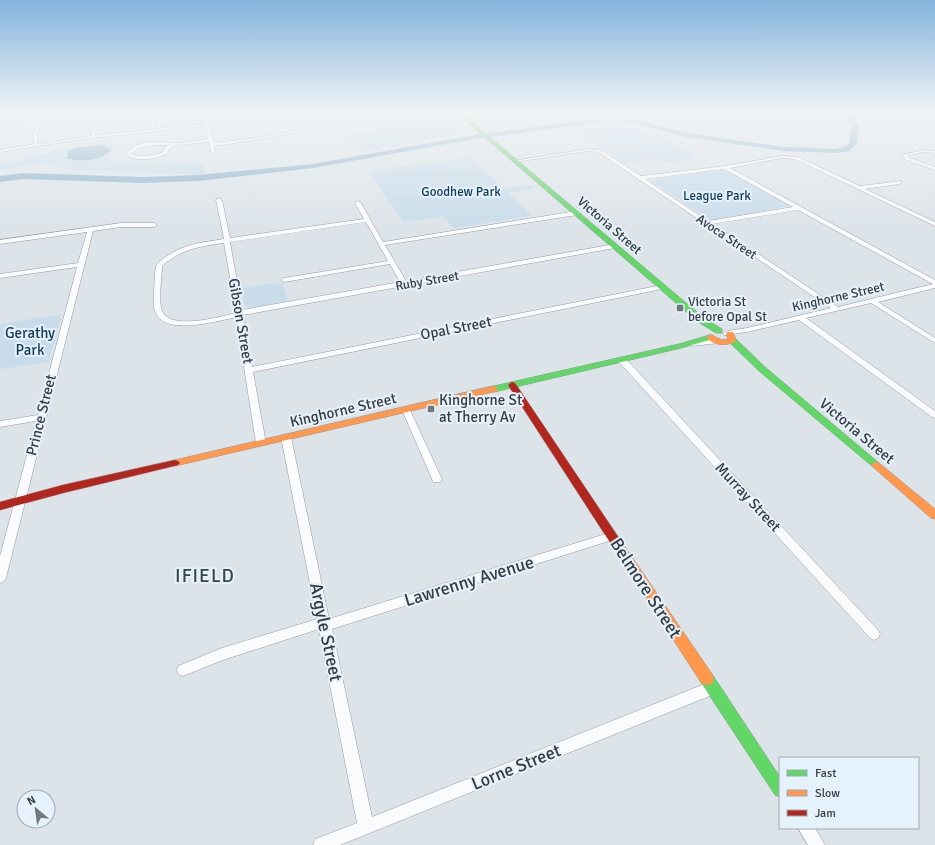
<svg xmlns="http://www.w3.org/2000/svg" width="935" height="845" font-family="Signika,sans-serif">
<style>
.green{fill:#c8dcea}
.water{fill:#8db4cc}
.lines{fill:none;stroke-linecap:round;stroke-linejoin:round}
.river{fill:#8db4cc;fill-rule:evenodd}
.street-casing{stroke:#93999d;stroke-width:1}
.fast-casing{stroke:#93999d;stroke-width:1}
.slow-casing{stroke:#93999d;stroke-width:1}
.jam-casing{stroke:#93999d;stroke-width:1}
.street{fill:#fafbfc;fill-rule:evenodd}
.fast{fill:#63d668;fill-rule:evenodd}
.slow{fill:#ff974d;fill-rule:evenodd}
.jam{fill:#b3261e;fill-rule:evenodd}
.poi-dot{fill:#71777b;stroke:#e5f2fc;stroke-width:1.5}
.labels{text-anchor:middle;stroke-width:4;stroke-linejoin:round;paint-order:stroke}
.far-park-label{font-size:13px;fill:#103b53;stroke:#e5f2fc}
.far-street-label{font-size:13px;fill:#373c40;stroke:#e5f2fc}
.far-poi-label{font-size:13px;fill:#373c40;stroke:#e5f2fc;text-anchor:start}
.street-label{font-size:15px;fill:#373c40;stroke:#e5f2fc}
.park-label{font-size:15px;fill:#103b53;stroke:#e5f2fc}
.poi-label{font-size:15px;fill:#373c40;stroke:#e5f2fc;text-anchor:start}
.near-street-label{font-size:18px;fill:#373c40;stroke:#e5f2fc}
.near-neighbourhood-label{font-size:19px;letter-spacing:1px;fill:#374249;stroke:#e5f2fc}
</style>
<rect width="100%" height="100%" fill="#dde4e9"/>
<path class="green" d="M393,112H449L473,132L363,151L346,135C359,132 391,129 397,116Z
M609,125L638,128L657,134L701,158L667,163L660,158L625,163L574,129Z
M111,143L113,148L108,158L111,161L133,164L204,163L205,175L67,169L42,163L0,170V165L24,161L25,157L50,153V150Z
M469,158L473,160L504,189L532,185L534,188L508,193L531,216L453,228L443,216L403,222L369,171Z
M723,168L789,205L790,206L711,220L650,180Z
M275,283L283,285L288,301L254,308L245,306L241,288Z
M62,314L49,362L0,369V324Z"/>
<path class="water" d="M103,145L111,150C100,162 80,162 66,158L68,155L67,152L76,148Z"/>
<g class="lines">
<path class="river" d="M844,112H850L859,125L857,144L849,151L836,153L784,151L686,137L633,123L603,122L475,139L313,168L198,181L143,183L23,179L0,182V176L23,173L143,177L198,175L313,164L475,135L603,118L633,119L686,133L784,147L836,149L844,147L849,143L851,125Z"/>
<g class="street-casing">
<path id="street" d="M13,112H18L0,117V115Z
M49,112H53C44,121 35,130 38,144L91,136L96,116L104,112H108L100,117L95,135L150,130L151,120L153,119L155,120L154,129L206,124L204,112H208L214,143L256,138L356,119L360,117L356,112H360L364,118L357,121L256,140L214,146L215,152L211,155L209,154L211,152L209,142L177,145L170,148L167,154C154,159 137,163 126,154C138,137 162,143 180,143C189,142 199,140 208,139L206,126L83,139L0,152V150L34,144L33,135L37,126L0,133V131L38,123ZM158,145H170L166,146L163,152C153,156 141,158 131,154L138,148Z
M258,112H262L266,117L302,112H309L265,119Z
M898,112H903L935,123V125Z
M588,149L601,150L641,176L725,166L782,156L798,157L860,186L901,181L902,182L899,184L865,189L935,222V226L795,159L782,158L730,168L935,280V288L878,302L935,338V343L871,303L806,318L935,411V418L932,417L799,320L747,332L724,335L723,333L727,331L747,328L831,308L598,152L588,151L515,162L513,161ZM724,169L793,207L708,221L645,179ZM798,210L933,284L838,307L713,224Z
M924,150L935,151V153L924,152L907,156L910,158L935,167V170L906,160L902,155Z
M219,198L222,200L230,238L364,219L355,203L358,201L361,203L383,242L577,211L580,213L577,215L385,245L406,281L615,244L618,246L615,248L243,315L252,367L662,285L665,287L662,289L253,372L266,443L261,446L256,443L236,317C219,321 167,335 157,315C152,308 154,300 154,291C155,282 154,272 157,264C177,245 198,243 224,239L216,200ZM366,222L388,261L284,278L281,280L284,282L390,264L400,282L242,310L230,242ZM224,243L236,313C220,317 175,329 164,314C157,307 162,276 162,266C181,249 201,246 224,243Z
M121,223H154L157,225L154,227H121L93,231L6,578L4,581L0,583V556L36,421L0,427V421L38,415L77,267L0,278V274L78,263L87,232L0,244V240Z
M716,339H719L720,341L719,343L692,346L688,344L692,342Z
M619,358H625L878,630L880,634L878,638L874,640L870,638L619,362L618,360Z
M406,407L410,410L442,479L441,482H433L432,479L402,410Z
M286,434L291,437L329,619L612,532L616,533L617,536L616,539L612,540L332,629L372,817L712,681L717,683L719,688L717,693L340,845H313L315,839L357,823L319,629L223,660L183,676L178,674L177,670L178,666L222,648L317,619L281,437Z
M798,828H815L825,845H808Z"/>
</g>
<g class="fast-casing">
<path id="fast" d="M456,112H460L704,318L722,329V333H716L698,322Z
M710,335H713V339L681,348L494,392L490,389L494,386L679,344Z
M729,338H735L765,367L879,463L881,465L879,467H873L759,371L729,342L728,340Z
M707,673L712,674L780,777V797L775,795L702,684L700,679L702,674Z"/>
</g>
<g class="slow-casing">
<path id="slow" d="M727,332H733L736,340L735,342C725,346 714,346 706,337L710,335C717,336 720,342 728,339L726,334Z
M494,386L498,389L497,391L175,466L172,465L170,463L172,461L175,460Z
M876,462L879,463L935,509V519L931,518L873,467L871,465L873,463Z
M617,540L621,541L712,674L714,679L712,684L707,685L702,684L613,547L612,544L613,541Z"/>
</g>
<g class="jam-casing">
<path id="jam" d="M512,382L515,383L621,541L622,544L621,547L617,548L613,547L508,385Z
M175,460L178,461L180,463L178,465L63,493L0,510V502L63,485Z"/>
</g>
<use href="#street" class="street"/>
<use href="#fast" class="fast"/>
<use href="#slow" class="slow"/>
<use href="#jam" class="jam"/>
</g>
<linearGradient id="sky" x2="0" y2="1"><stop stop-color="#83b4dd"/><stop offset="0.49" stop-color="#f0f3f5"/><stop offset="1" stop-color="#f0f3f5" stop-opacity="0"/></linearGradient>
<rect width="935" height="230" fill="url(#sky)"/>
<g class="poi-dot">
<rect x="676" y="304" width="8" height="8" rx="2"/>
<rect x="427" y="405" width="8" height="8" rx="2"/>
</g>
<g class="labels">
<g class="far-park-label">
<text x="461" y="196">Goodhew Park</text>
<text x="717" y="200">League Park</text>
</g>
<g class="far-street-label">
<text transform="translate(610 225) rotate(41)" y="5">Victoria Street</text>
<text transform="translate(727 236) rotate(34)" y="5">Avoca Street</text>
<text transform="translate(427 280) rotate(-10)" y="5">Ruby Street</text>
<text transform="translate(838 296) rotate(-13)" y="5">Kinghorne Street</text>
</g>
<g class="far-poi-label">
<text x="688" y="306">Victoria St<tspan x="688" dy="15">before Opal St</tspan></text>
</g>
<g class="street-label">
<text transform="translate(241 321) rotate(80)" y="5">Gibson Street</text>
<text transform="translate(456 328) rotate(-11)" y="5">Opal Street</text>
<text transform="translate(343 410) rotate(-13)" y="5">Kinghorne Street</text>
<text transform="translate(41 415) rotate(-76)" y="5">Prince Street</text>
<text transform="translate(857 431) rotate(40)" y="5">Victoria Street</text>
<text transform="translate(748 497) rotate(47)" y="5">Murray Street</text>
</g>
<g class="park-label">
<text x="30" y="338">Gerathy<tspan x="30" dy="17">Park</tspan></text>
</g>
<g class="poi-label">
<text x="439" y="405">Kinghorne St<tspan x="439" dy="17">at Therry Av</tspan></text>
</g>
<g class="near-street-label">
<text transform="translate(469 581) rotate(-17)" y="6">Lawrenny Avenue</text>
<text transform="translate(646 588) rotate(57)" y="6">Belmore Street</text>
<text transform="translate(326 632) rotate(78)" y="6">Argyle Street</text>
<text transform="translate(516 767) rotate(-22)" y="6">Lorne Street</text>
</g>
<g class="near-neighbourhood-label">
<text x="205" y="582">IFIELD</text>
</g>
</g>
<rect x="779" y="757" width="140" height="72" fill="#e5f2fc" stroke="#9fa9b1"/>
<rect x="787" y="770" width="20" height="6" fill="#63d668" stroke="#9fa9b1"/>
<text x="815" y="777" font-size="12" fill="#373c40">Fast</text>
<rect x="787" y="790" width="20" height="6" fill="#ff974d" stroke="#9fa9b1"/>
<text x="815" y="797" font-size="12" fill="#373c40">Slow</text>
<rect x="787" y="810" width="20" height="6" fill="#b3261e" stroke="#9fa9b1"/>
<text x="815" y="817" font-size="12" fill="#373c40">Jam</text>
<g transform="translate(36 809) rotate(331)"><circle r="19" fill="#e5f2fc" stroke="#9fa9b1"/>
<path d="M0-3L7 15L0 10L-7 15Z" fill="#71777b"/>
<text y="-6" font-size="11" font-weight="bold" text-anchor="middle" fill="#373c40">N</text>
</g>
</svg>
